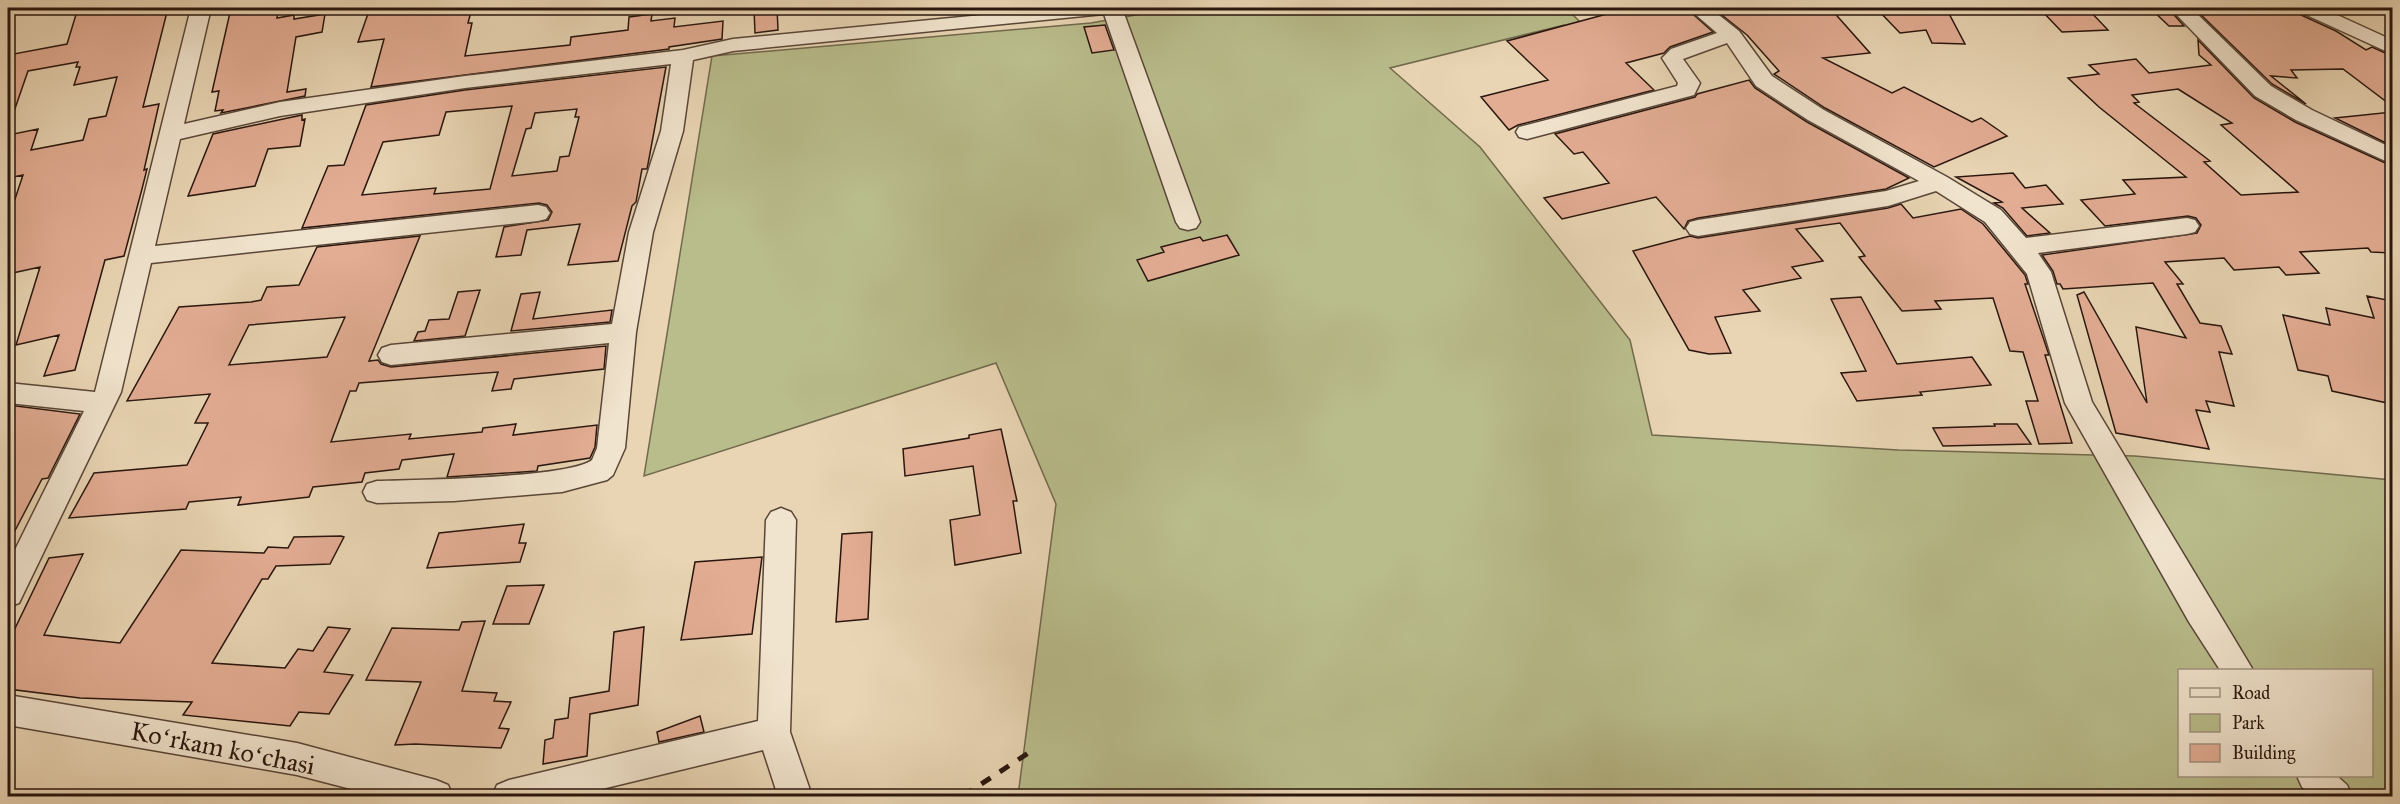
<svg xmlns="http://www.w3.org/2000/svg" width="2400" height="804" font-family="'IM FELL Great Primer',serif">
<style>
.green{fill:#b9bc8b;stroke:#71694c;stroke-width:1.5;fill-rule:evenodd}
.building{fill:#e3ad94;stroke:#29160e;stroke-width:1.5;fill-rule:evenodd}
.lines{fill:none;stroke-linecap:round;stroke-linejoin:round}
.minor-casing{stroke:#594638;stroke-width:3}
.minor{fill:#f1e4ce;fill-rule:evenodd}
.rail{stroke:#29160e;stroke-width:5;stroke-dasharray:11 11;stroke-linecap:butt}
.labels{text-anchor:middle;stroke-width:4.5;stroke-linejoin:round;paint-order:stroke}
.near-street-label{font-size:26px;fill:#29160e;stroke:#f1e4ce}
</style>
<rect width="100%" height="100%" fill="#e9d5b4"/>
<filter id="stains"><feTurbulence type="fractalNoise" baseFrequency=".00333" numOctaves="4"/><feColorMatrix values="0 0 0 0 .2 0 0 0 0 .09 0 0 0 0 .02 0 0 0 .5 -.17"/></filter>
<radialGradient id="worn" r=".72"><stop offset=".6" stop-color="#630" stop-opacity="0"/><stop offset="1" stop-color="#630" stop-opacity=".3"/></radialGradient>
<path class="green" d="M1175,8H1566L1584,26L1570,30L1564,25L1390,68L1480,147L1630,340L1652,435L1898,450L2135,456L2392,480V796H1018L1056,504L996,363L644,476L712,56L1091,23ZM2180,670H2372V776H2180Z"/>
<path class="building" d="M78,8H168L143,107L159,104L144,170L147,169L142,189L124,256L105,260L75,370L44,376L59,335L16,345L40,267L8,274V220L23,175L8,178V135L38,129L31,150L83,140L89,119L106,116L117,77L74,85L80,67H76L78,62L28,71L10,123L8,122V55L67,44Z
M231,8H269L268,12L278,10L277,18L294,15V19L325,14L322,32L296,37L287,92L306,89L305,96L221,113L223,110L215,111L219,91L212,92Z
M370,8H472L468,23H472L465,56L570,45L571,37L628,30L629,17L652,14L651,21L675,18L674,27L723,21L722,39L669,47V49L371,87L384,39L358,42Z
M777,8L778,30L755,33L754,9Z
M1629,8H1686L1713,32L1670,47L1664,53L1626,63L1654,90L1518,125L1509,130L1481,97L1548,80L1507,41Z
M1713,8H1830L1870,53L1823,58L1892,93L1904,87L1972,122L1981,118L2007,136L1934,167L1825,108L1774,74L1779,71L1747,35Z
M1876,8H1946L1965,44L1932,43L1926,30L1900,33Z
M2087,8L2108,30L2062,32L2040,9Z
M2150,8H2168L2184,26H2169Z
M2194,8H2291L2299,14L2336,31L2366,50L2372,47L2392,56V106L2343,69L2291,70L2297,78L2271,76L2306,104L2272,84Z
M1105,25L1114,50L1092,53L1084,27Z
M2198,40L2254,98L2295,122L2392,166V253L2371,252L2368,248L2300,252L2319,273L2286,275L2279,267L2234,270L2224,258L2165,262L2183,284H2177L2200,323L2221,326L2232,354L2219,352L2234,406L2206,401L2210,412L2196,410L2209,449L2116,433L2077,295L2084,292L2147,403L2136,327L2186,338L2153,283L2063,289L2060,284H2057L2053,271L2042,255L2197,233L2201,225L2196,218L2188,216L2105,226L2081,200L2135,194L2123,180L2186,177L2099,107L2068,78L2099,74L2089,65L2136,59L2149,73L2211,65L2199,55ZM2178,89L2232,123L2221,125L2298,192L2241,195L2204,162L2210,161L2134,103L2139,102L2132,95Z
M666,67L648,164L647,169H642L636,202L632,206L618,261L568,265L580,224L527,230L521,255L496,257L504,227L548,220L552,212L547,205L539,203L302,228L328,166L344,165L366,105L465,90ZM512,106L490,189L434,194L436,188L362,195L383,142L439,135L446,112ZM577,109L575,117H579L569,156L560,157L557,171L512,176L526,129L531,128L535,113Z
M1749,80L1755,88L1807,122L1909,178L1886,189L1698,218L1688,221L1684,229L1656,197L1562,219L1544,198L1609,183L1583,152L1574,154L1555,134L1695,97L1697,94Z
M2392,112V146L2335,118Z
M302,115V120L305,119L300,146L268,149L255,186L188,196L213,134Z
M2013,173L2025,188L2046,185L2063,204L2022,208L2050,233L2027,236L2003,208L1994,203L2002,202L1956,177Z
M1901,204L1913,218L1961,209L1983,224L2025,275L2028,284H2025L2049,355H2045L2072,443L2039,444L2026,401H2038L2023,352L2010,351L1993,298L1935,301L1941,309L1902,311L1859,257L1865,256L1840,223L1796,229L1823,261L1792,267L1801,278L1743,290L1760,311L1715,317L1731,353L1709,354L1689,350L1633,251L1690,236L1698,238L1888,208Z
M1227,235L1239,255L1148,281L1137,260L1164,252L1161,247L1200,237L1203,241Z
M420,236L369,361L378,360L381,364L391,367L606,346L604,369L514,379L511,389L492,391L498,372L359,383L356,391H350L331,442L411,434L409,439L482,432L483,428L516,424L513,435L597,425L595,447L590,458L538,466L537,471L447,477L454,454L402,460L399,469L365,473L362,482L313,487L309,497L238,505L241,497L189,502L186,509L69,518L94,473L187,465L208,423H195L210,394L127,401L179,307L251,302L261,300L267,287L299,285L317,247ZM345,317L327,357L229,365L249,325Z
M480,290L465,336L414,341L418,332L425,331L429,320L449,319L458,292Z
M540,292L533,319L612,310L610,322L511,331L521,294Z
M2367,296L2392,301V404L2332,391L2328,376L2298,370L2283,315L2330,325L2326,308L2374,318Z
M1861,297L1897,364L1972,357L1991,385L1920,392L1922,395L1857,401L1841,373L1866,371L1831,299Z
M8,405L80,414L48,478L42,479L8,544Z
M1994,424H2017L2031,444L1943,446L1933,428L1995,426Z
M1001,429L1017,501H1013L1021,553L955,565L950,520L980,515L973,466L905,476L903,449L969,438V435Z
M524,524L519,543H526L520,562L427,568L439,533Z
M872,532L868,619L836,622L842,534Z
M341,536L344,537L330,564L276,566L268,579H262L212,663L285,668L298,649L313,651L328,627L350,629L324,672L353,675L329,714L299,712L290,726L183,715L192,702L80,698L8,689V643L49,558L83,554L44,635L120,643L181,550L264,553L268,547L288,548L294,537Z
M762,557L752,634L681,640L695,562Z
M544,585L529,624H493L507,586Z
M485,621L462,691L497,693L494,701L511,702L499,728L509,729L501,748L415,744L395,745L421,682L366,680L392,628L459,630L462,622Z
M644,627L638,705L590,714L587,756L543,764L545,740L553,738L555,720L568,718L570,698L609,691L614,632Z
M700,716L704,732L659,742L657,732Z"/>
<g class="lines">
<g class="minor-casing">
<path id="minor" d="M191,8H211L184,124L280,102L465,76L683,50L733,39L1055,8H1122L1200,222L1196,228L1188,230L1180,228L1176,222L1104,14L733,51L693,60L683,131L653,232L636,332L625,448L613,475L607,480L562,492L454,501L377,503L367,500L363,492L367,484L377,481C413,480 570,478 592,460L597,448L609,343L391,365L382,362L378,355L382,348L391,345L612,324L629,232L661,131L671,64L465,88L280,116L180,139L155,246L538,205L546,207L550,213L546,219L538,221L151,263L121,392L19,603L8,607V564L84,411L8,403V383L95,392Z
M1688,8H1710L1739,31L1772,76L1824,110L1947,177L2001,210L2026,238L2187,218L2195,220L2199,226L2195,232L2187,234L2038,253L2051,272L2092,402L2253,670H2220L2189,622L2065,403L2027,274L1985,222L1936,191L1888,206L1698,236L1690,234L1686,228L1690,222L1698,220L1886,191L1919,181L1808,120L1756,86L1727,43L1683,59L1700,83L1694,95L1527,139L1519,137L1516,132L1519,127L1677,86L1678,83L1662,58L1671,49L1717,33Z
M2170,8H2191L2271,86L2312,110L2392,148V164L2296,120L2255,96Z
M2297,8H2322L2392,40V54L2300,12Z
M781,508L791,512L796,520L790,732L812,796H778L763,750L573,796H492L497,785L509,780L758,721L766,520L771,512Z
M8,695L297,743L436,780L448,785L453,796H378L297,775L8,725Z
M2297,776H2337L2347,785L2352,796H2312L2302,787Z"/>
</g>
<use href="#minor" class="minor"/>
<path class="rail" d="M963,796L1036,748"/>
</g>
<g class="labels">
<g class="near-street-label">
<text transform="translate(223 748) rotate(11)" y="9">Koʻrkam koʻchasi</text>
</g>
</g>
<rect width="2400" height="804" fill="none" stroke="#e9d5b4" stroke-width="30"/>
<rect x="9" y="9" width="2382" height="786" fill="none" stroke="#29160e" stroke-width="3"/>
<rect x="15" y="15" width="2370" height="774" fill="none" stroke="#29160e" stroke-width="1.5"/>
<rect x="2178" y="669" width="195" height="108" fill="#f1e4ce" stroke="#a19281" stroke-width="1.5"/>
<rect x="2190" y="688" width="30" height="9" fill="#f1e4ce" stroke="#a19281" stroke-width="1.5"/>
<text x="2232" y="699" font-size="18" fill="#29160e">Road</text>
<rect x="2190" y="714" width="30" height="18" fill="#b9bc8b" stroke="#a19281" stroke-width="1.5"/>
<text x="2232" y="729" font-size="18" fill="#29160e">Park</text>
<rect x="2190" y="744" width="30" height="18" fill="#e3ad94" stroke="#a19281" stroke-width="1.5"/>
<text x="2232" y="759" font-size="18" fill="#29160e">Building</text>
<rect width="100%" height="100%" filter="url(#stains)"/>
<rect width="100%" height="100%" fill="url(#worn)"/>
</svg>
